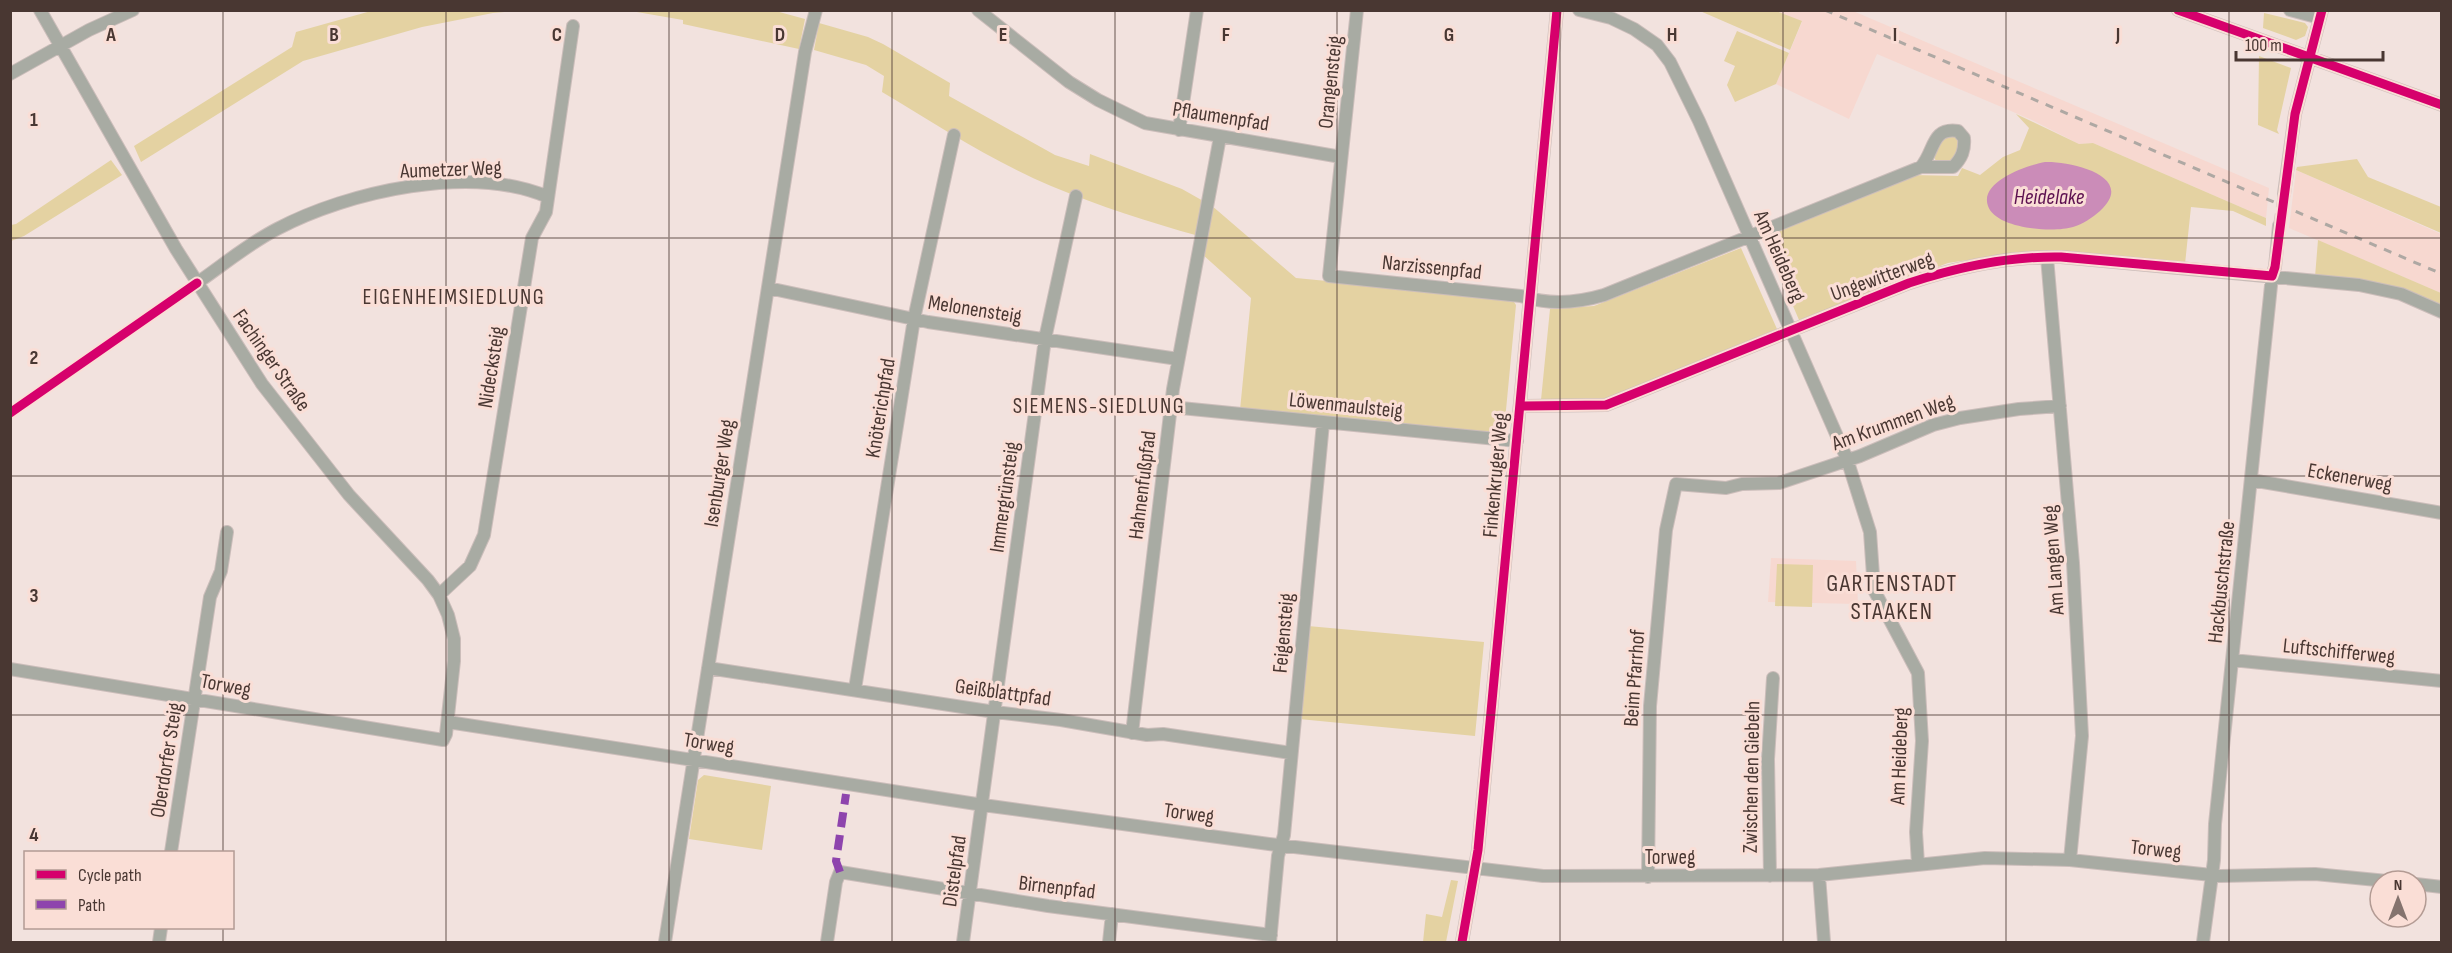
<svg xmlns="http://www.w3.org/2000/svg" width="2452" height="953" font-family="'Sofia Sans Condensed',sans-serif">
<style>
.built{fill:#f7d8d0}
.green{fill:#e4d2a2}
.water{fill:#cb8cb8}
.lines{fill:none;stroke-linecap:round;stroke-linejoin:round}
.minor-tunnel{stroke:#d0c0bc;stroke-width:12;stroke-dasharray:12 6;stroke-linecap:butt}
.minor-casing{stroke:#cbbdba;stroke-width:14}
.minor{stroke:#a8aba3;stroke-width:12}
.rail{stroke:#aea8a3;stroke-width:3;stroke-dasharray:8 8;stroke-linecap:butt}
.quiet{stroke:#8e44ad;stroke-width:8;stroke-dasharray:15 8;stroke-linecap:butt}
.cycleway-casing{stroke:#faded6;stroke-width:13}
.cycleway{stroke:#d6006c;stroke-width:9}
.grid{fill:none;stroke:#493732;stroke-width:1.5;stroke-opacity:0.55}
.labels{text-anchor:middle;stroke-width:6;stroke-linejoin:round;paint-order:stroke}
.street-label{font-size:21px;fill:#493732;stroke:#faded6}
.water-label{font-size:22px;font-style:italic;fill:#5d1150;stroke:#faded6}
.neighbourhood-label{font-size:22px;letter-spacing:1.5px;fill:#493732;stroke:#faded6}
.quarter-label{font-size:24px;letter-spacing:1.5px;fill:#493732;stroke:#faded6}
.grid-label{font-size:20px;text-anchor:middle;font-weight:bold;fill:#493732;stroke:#faded6;stroke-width:6;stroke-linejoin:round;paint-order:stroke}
</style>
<rect width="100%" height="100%" fill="#f2e2de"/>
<path class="built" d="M1776,11H1853L2269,188L2266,218L2093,143L2079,144L2032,120L1877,54L1849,119L1776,84L1802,22Z
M2296,170L2441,234V293L2289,228Z
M1771,558L1856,561L1858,604L1768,602Z"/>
<path class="green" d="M772,10L805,19L799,49L683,24V20L631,11Z
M371,11H517L493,13L422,27L303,61L141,162L134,146L292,47L296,32Z
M1700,11H1776L1802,21L1790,50Z
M2264,13L2305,23L2308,27L2305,36L2296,40L2263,28Z
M819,23L868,37L883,44L950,83L949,96L1055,155L1089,166L1090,154L1182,189L1205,202L1199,236C1148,222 1099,206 1051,186C992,161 937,125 882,92L884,76L866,65L814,50Z
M1737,31L1789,53L1776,84L1735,102L1727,85L1735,66L1724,61Z
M2259,56L2291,68L2277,130L2279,134L2258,125Z
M2016,114L2079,144L2093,143L2266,218V226L2233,211L2191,207L2185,264L1994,256L1948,263L1799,320L1764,238L1911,175L1958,176L1962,168L1980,175L2003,157L2020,150L2029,128Z
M1952,133L1961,141L1954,163L1936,161L1933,155L1940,137Z
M2357,159L2368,177L2441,207V233L2296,170L2297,167Z
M111,160L122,175L24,236L11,241V225L16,224Z
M1211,205L1296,278L1512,299L1516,305L1504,431L1499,436L1240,410L1251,298L1202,254Z
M2318,240L2441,293V307L2315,277Z
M1741,248L1777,329L1604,399L1541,400L1550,309L1594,306Z
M1777,564L1813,565L1812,607L1775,606Z
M1308,626L1484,642L1475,736L1299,719Z
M704,775L771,786L762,850L689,839L698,780Z
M1451,880L1458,881L1446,942H1423L1426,914L1442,917Z"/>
<path class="water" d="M2045,162C2070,161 2138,176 2100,211C2092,218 2083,224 2073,227C2053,233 1996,229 1988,206C1979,181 2028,165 2045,162Z"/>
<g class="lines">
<path class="minor-tunnel" d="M2279,226L2284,194"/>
<g class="minor-casing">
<path id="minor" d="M978,10L1069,82L1098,100L1145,123L1341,157
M1357,10L1329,276L1521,296C1549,305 1577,303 1604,295L1921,167H1953C1962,158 1965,150 1964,138L1958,131C1931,127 1935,151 1921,167
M1579,10L1611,18L1634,29L1657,45L1670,62L1699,121L1847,459L1870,532L1874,590L1918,673L1922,741L1916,832L1918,864
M2178,10L2442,105
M2290,10L2320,18
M10,74L89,30L133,10
M1179,130L1197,10
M2284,194L2295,114L2322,10
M2047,257L2073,563L2082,736L2070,860
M197,283C223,265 248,244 277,229C349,191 471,164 548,197
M768,288L928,322L1178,359
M1520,406L1606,405L1909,283C1958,267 2010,256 2061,257L2359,285L2401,294L2442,312
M1171,407L1517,441
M2251,480L2442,513
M439,595L470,566L484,535L532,238L546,212L573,26
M2232,660L2442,681
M708,668L995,712L1061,720L1147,735L1163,734L1291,753
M10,669L443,740L446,734L454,661V639L448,615L439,595L428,580L349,495L262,384L176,249L40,10
M855,689L914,319L954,135
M448,722L983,805L1269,844L1543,876L1819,875L1985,858L2070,860L2221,876L2315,874L2387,881
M1132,733L1173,389L1220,137
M171,852L210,597L221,571L227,532
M1819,875L1824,942
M1770,876L1768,759L1773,678
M1648,877L1650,706L1666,530L1676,484L1726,488L1742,484L1779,483L1860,456L1933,425L1960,418L2019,409L2060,406
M2416,884L2442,887
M159,942L161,928
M665,942L805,52L816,10
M827,942L836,882L840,872L1048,906L1271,935
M963,942L1045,339L1076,196
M1109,942L1112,914
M1270,942L1278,856L1284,835L1323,423
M1462,942L1478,850L1557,10
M2203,942L2214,860L2215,824L2272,276L2275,267L2279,226"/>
</g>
<use href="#minor" class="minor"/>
<path class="rail" d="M1825,10L2442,274"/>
<path class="quiet" d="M840,872L836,861L846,794"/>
<g class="cycleway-casing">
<path id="cycleway" d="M2178,10L2442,105
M1520,406L1606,405L1909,283C1958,267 2010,256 2061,257L2272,276L2275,267L2295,114L2322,10
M10,413L197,283
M1462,942L1478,850L1557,10"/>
</g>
<use href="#cycleway" class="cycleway"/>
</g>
<path class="grid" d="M223,10V852M446,10V942M669,10V942M892,10V942M1115,10V942M1337,10V942M1560,10V942M1783,10V942M2006,10V942M2229,10V942M10,238H2442M10,476H2442M10,715H2442M223,928V942"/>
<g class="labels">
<g class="street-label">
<text transform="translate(1330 82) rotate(-84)" y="7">Orangensteig</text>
<text transform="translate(1221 116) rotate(9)" y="7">Pflaumenpfad</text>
<text transform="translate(451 169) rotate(-2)" y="7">Aumetzer Weg</text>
<text transform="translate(1780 256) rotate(66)" y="7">Am Heideberg</text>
<text transform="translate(1432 267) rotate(6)" y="7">Narzissenpfad</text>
<text transform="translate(1882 276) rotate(-20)" y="7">Ungewitterweg</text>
<text transform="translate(975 309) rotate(9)" y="7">Melonensteig</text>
<text transform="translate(272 360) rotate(55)" y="7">Fachinger Straße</text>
<text transform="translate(491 367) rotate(-81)" y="7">Nidecksteig</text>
<text transform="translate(1346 405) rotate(6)" y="7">Löwenmaulsteig</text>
<text transform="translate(880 408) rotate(-81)" y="7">Knöterichpfad</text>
<text transform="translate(1893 422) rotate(-20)" y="7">Am Krummen Weg</text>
<text transform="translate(719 473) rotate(-81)" y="7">Isenburger Weg</text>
<text transform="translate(1495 475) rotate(-85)" y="7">Finkenkruger Weg</text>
<text transform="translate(2350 477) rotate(10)" y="7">Eckenerweg</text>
<text transform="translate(1142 485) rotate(-83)" y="7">Hahnenfußpfad</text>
<text transform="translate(1004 497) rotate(-82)" y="7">Immergrünsteig</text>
<text transform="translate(2053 560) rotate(-94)" y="7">Am Langen Weg</text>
<text transform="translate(2221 582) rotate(-84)" y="7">Hackbuschstraße</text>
<text transform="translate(1283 633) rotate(-85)" y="7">Feigensteig</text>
<text transform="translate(2339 651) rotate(6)" y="7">Luftschifferweg</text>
<text transform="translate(1634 678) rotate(-86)" y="7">Beim Pfarrhof</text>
<text transform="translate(226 685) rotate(11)" y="7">Torweg</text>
<text transform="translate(1003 692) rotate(8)" y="7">Geißblattpfad</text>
<text transform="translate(709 743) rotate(9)" y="7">Torweg</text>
<text transform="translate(1899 756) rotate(-88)" y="7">Am Heideberg</text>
<text transform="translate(166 760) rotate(-81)" y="7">Oberdorfer Steig</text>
<text transform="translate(1751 777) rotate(-89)" y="7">Zwischen den Giebeln</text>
<text transform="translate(1189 813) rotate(8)" y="7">Torweg</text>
<text transform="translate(2156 849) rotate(6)" y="7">Torweg</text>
<text x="1670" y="864">Torweg</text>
<text transform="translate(954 871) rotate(-82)" y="7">Distelpfad</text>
<text transform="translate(1057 887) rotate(7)" y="7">Birnenpfad</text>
</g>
<g class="water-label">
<text x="2049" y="204">Heidelake</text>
</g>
<g class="neighbourhood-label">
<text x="454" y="304">EIGENHEIMSIEDLUNG</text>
<text x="1099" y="413">SIEMENS-SIEDLUNG</text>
</g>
<g class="quarter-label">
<text x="1892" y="591">GARTENSTADT<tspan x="1892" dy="28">STAAKEN</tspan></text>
</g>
</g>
<g class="grid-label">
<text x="111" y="41">A</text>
<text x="334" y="41">B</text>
<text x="557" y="41">C</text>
<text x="780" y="41">D</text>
<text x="1003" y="41">E</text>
<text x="1226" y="41">F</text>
<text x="1449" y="41">G</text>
<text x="1672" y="41">H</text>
<text x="1895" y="41">I</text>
<text x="2118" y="41">J</text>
<text x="34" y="126">1</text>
<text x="34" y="364">2</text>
<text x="34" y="602">3</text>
<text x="34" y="841">4</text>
</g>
<rect width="2452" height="953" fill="none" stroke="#493732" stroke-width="24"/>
<rect x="24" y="851" width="210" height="78" fill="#faded6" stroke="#b39b94" stroke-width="1.5"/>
<rect x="36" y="870" width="30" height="9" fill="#d6006c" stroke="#b39b94" stroke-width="1.5"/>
<text x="78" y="881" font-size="18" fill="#493732">Cycle path</text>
<rect x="36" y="900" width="30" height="9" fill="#8e44ad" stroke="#b39b94" stroke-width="1.5"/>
<text x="78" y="911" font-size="18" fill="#493732">Path</text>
<g transform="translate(2398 899)"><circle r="28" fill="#faded6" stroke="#b39b94" stroke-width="1.5"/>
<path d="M0-4.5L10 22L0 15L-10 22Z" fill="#84736e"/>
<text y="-9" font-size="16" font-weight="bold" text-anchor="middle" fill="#493732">N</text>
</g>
<path d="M2236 51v9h147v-9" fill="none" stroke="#493732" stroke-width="3"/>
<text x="2245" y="51" font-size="18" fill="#493732" stroke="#faded6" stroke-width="4.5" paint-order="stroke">100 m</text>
</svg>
